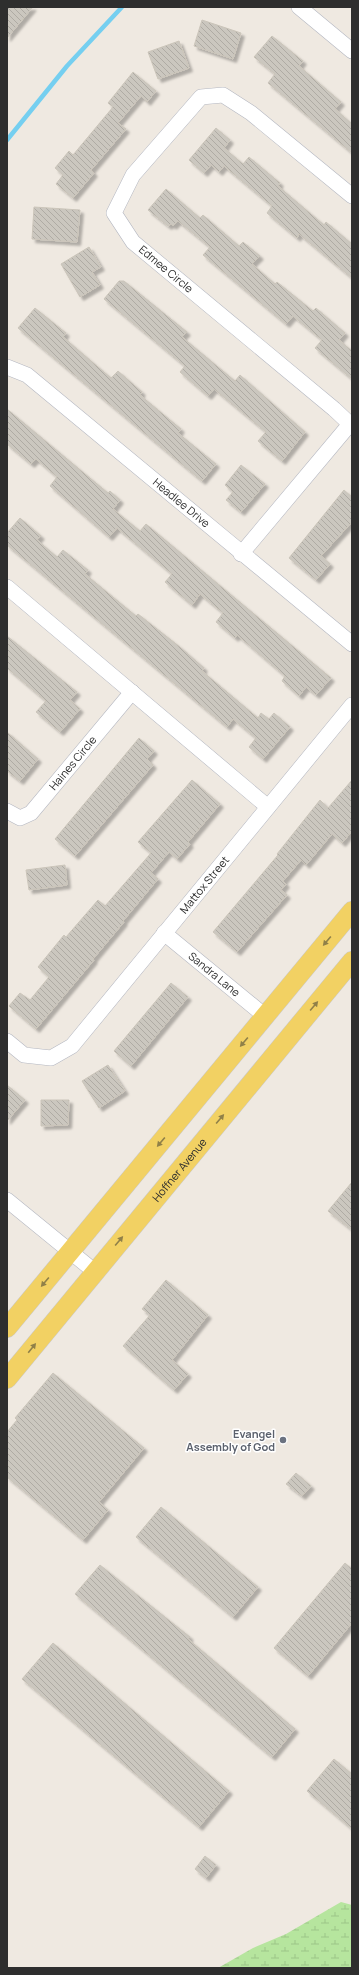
<svg xmlns="http://www.w3.org/2000/svg" width="359" height="1975" font-family="Manrope,sans-serif">
<style>
.wetland{fill:url(#wetland-marsh)}
.lines{fill:none;stroke-linecap:round;stroke-linejoin:round}
.stream{stroke:#75cff0;stroke-width:4.5}
.building{fill:url(#building-back-hatch);stroke:#cbc5ba;filter:url(#shadow)}
.minor-casing{stroke:#b4b7c1;stroke-width:16}
.major-casing{stroke:#c9c9c9;stroke-width:20}
.minor{stroke:#fff;stroke-width:15}
.major{stroke:#f2d163;stroke-width:19}
.oneway{fill:#908048}
.worship-dot{fill:#6b7280;stroke:#fff;stroke-width:1.5}
.labels{text-anchor:middle;stroke-width:3;stroke-linejoin:round;paint-order:stroke}
.street-label{font-size:11px;fill:#2e2e2e;stroke:#fff}
.worship-label{font-size:11px;font-weight:bold;fill:#5b616d;stroke:#fff;text-anchor:end}
</style>
<defs>
<pattern id="wetland-marsh" width="20" height="14" patternUnits="userSpaceOnUse"><rect width="20" height="14" fill="#b6e59e"/><path d="M1 5h8M5 5V1M11 12h8M15 12V8" fill="none" stroke="#9dc588"/></pattern>
<pattern id="building-back-hatch" width="6" height="6" patternUnits="userSpaceOnUse"><rect width="6" height="6" fill="#cbc7bf"/><path d="M-1 5l2 2M0 0l6 6M5-1l2 2" fill="none" stroke="#afaba4"/></pattern>
<filter id="shadow"><feDropShadow dx="3.5" dy="3.5" stdDeviation="1" flood-color="#0004"/></filter>
</defs>
<rect width="100%" height="100%" fill="#efe9e1"/>
<path class="wetland" d="M341,1902L352,1905V1968H218L253,1948L286,1934Z"/>
<g class="lines">
<path class="stream" d="M7,140L67,66L122,7"/>
</g>
<path class="building" d="M7,7H33L7,38Z
M202,20L241,33L233,59L194,46Z
M272,36L303,61L299,66L341,102L335,109L352,124V153L268,83L275,74L254,57Z
M179,41L189,68L158,79L148,52Z
M133,72L156,91L147,102L141,96L118,123L126,129L91,170L94,173L73,198L56,184L63,175L55,168L69,151L73,155L113,107L108,103Z
M216,128L230,140L224,148L243,164L249,157L280,183L278,186L324,225L326,222L352,244V278L299,234L297,238L267,213L272,206L224,166L219,172L211,165L204,173L189,160Z
M166,189L200,218L203,215L239,246L243,242L260,256L252,264L275,284L277,282L313,311L316,308L345,333L339,340L352,351V379L315,348L322,340L293,316L286,324L203,255L210,247L178,221L173,226L171,224L168,226L148,210Z
M34,207L80,210L77,242L32,239Z
M89,247L101,267L92,272L100,285L80,297L61,264Z
M119,281H124L187,332L182,337L235,381L240,375L305,432L282,461L258,441L266,432L214,389L208,396L180,372L185,366L104,299Z
M35,308L66,333L63,337L111,378L118,371L142,392L140,395L181,429L178,433L216,464L202,481L18,328Z
M7,409L108,493L110,491L120,500L113,509L140,531L146,524L331,678L316,695L306,687L299,696L282,681L285,676L237,635L235,638L216,622L223,613L200,594L192,605L165,582L172,574L117,528L109,537L50,486L57,477L36,459L31,464L7,444Z
M241,465L265,484L241,512L226,500L233,492L225,485Z
M344,490L352,497V522L321,556L330,564L316,580L289,558Z
M20,518L41,536L37,540L57,557L63,550L88,570L85,574L136,616L138,614L180,647L204,668L202,671L258,718L261,713L269,719L274,713L290,727L263,759L249,747L256,738L233,719L227,727L7,545V533Z
M7,636L77,692L70,700L80,709L60,732L36,712L46,701L7,668Z
M7,732L38,759L20,781L7,771Z
M139,738L154,751L147,759L153,765L75,856L55,839Z
M192,780L220,804L188,842L190,844L177,859L169,852L151,873L158,879L123,921L124,922L93,959L94,960L36,1029L9,1006L20,993L30,1000L49,977L38,967L64,935L66,937L98,900L105,906L151,853L138,842Z
M352,780V831L342,843L332,834L306,865L301,860L283,881L286,884L281,890L287,895L237,952L213,932L278,855L277,854L320,800L328,808Z
M65,865L67,885L29,890L26,870Z
M171,983L188,997L131,1066L114,1051Z
M108,1065L125,1091L99,1108L82,1081Z
M7,1085L25,1100L7,1121Z
M41,1100H69L68,1125L41,1126Z
M352,1182V1230L328,1211Z
M166,1280L208,1315L172,1360L188,1374L174,1390L123,1346L150,1315L142,1309Z
M53,1373L144,1448L99,1502L108,1510L83,1540L7,1477V1432L17,1420L15,1418Z
M296,1473L311,1486L302,1496L286,1484Z
M161,1507L258,1587L233,1617L136,1537Z
M345,1563L352,1569V1623L308,1676L274,1648Z
M100,1565L190,1637L188,1639L295,1729L272,1757L75,1594Z
M53,1643L229,1791L199,1827L22,1679Z
M334,1759L352,1774V1829L307,1791Z
M205,1856L216,1865L206,1878L195,1869Z"/>
<g class="lines">
<g class="minor-casing">
<g id="minor">
<path d="M299,7L352,51"/>
<path id="s1" d="M7,367L27,375L352,644"/>
<path d="M241,554L350,424L334,409L133,242L114,213L133,175L201,97L223,95L251,113L352,196"/>
<path d="M7,587L268,807"/>
<path id="s2" d="M7,811L20,818L31,813L132,692"/>
<path id="s3" d="M164,933L265,1016"/>
<path id="s4" d="M7,1041L24,1055L51,1058L72,1046L352,705"/>
<path d="M7,1200L94,1271"/>
</g>
</g>
<g class="major-casing">
<g id="major">
<path d="M7,1328L352,911"/>
<path id="s5" d="M7,1379L352,961"/>
</g>
</g>
<use href="#minor" class="minor"/>
<use href="#major" class="major"/>
</g>
<defs><path id="oneway-solid" d="M-6-.8H1V-3.2L6.5 0L1 3.2V.8H-6Z"/></defs>
<g class="oneway">
<use href="#oneway-solid" transform="translate(327 941) rotate(130)"/>
<use href="#oneway-solid" transform="translate(314 1006) rotate(-50)"/>
<use href="#oneway-solid" transform="translate(244 1042) rotate(130)"/>
<use href="#oneway-solid" transform="translate(220 1119) rotate(-50)"/>
<use href="#oneway-solid" transform="translate(161 1142) rotate(130)"/>
<use href="#oneway-solid" transform="translate(119 1241) rotate(-50)"/>
<use href="#oneway-solid" transform="translate(45 1282) rotate(130)"/>
<use href="#oneway-solid" transform="translate(32 1348) rotate(-51)"/>
</g>
<circle class="worship-dot" cx="283" cy="1440" r="4"/>
<g class="labels">
<g class="street-label">
<text transform="translate(166 269) rotate(40)" y="4">Edmee Circle</text>
<text dy="4" stroke="none"><textPath href="#s1" startOffset="222">Headlee Drive</textPath></text>
<text dy="4" stroke="none"><textPath href="#s2" startOffset="92">Haines Circle</textPath></text>
<text dy="4" stroke="none"><textPath href="#s4" startOffset="282">Mattox Street</textPath></text>
<text dy="4" stroke="none"><textPath href="#s3" startOffset="65">Sandra Lane</textPath></text>
<text dy="4" stroke="none"><textPath href="#s5" startOffset="271">Hoffner Avenue</textPath></text>
</g>
<g class="worship-label">
<text x="275" y="1438">Evangel<tspan x="275" dy="13">Assembly of God</tspan></text>
</g>
</g>
<rect width="359" height="1975" fill="none" stroke="#2e2e2e" stroke-width="16"/>
</svg>
